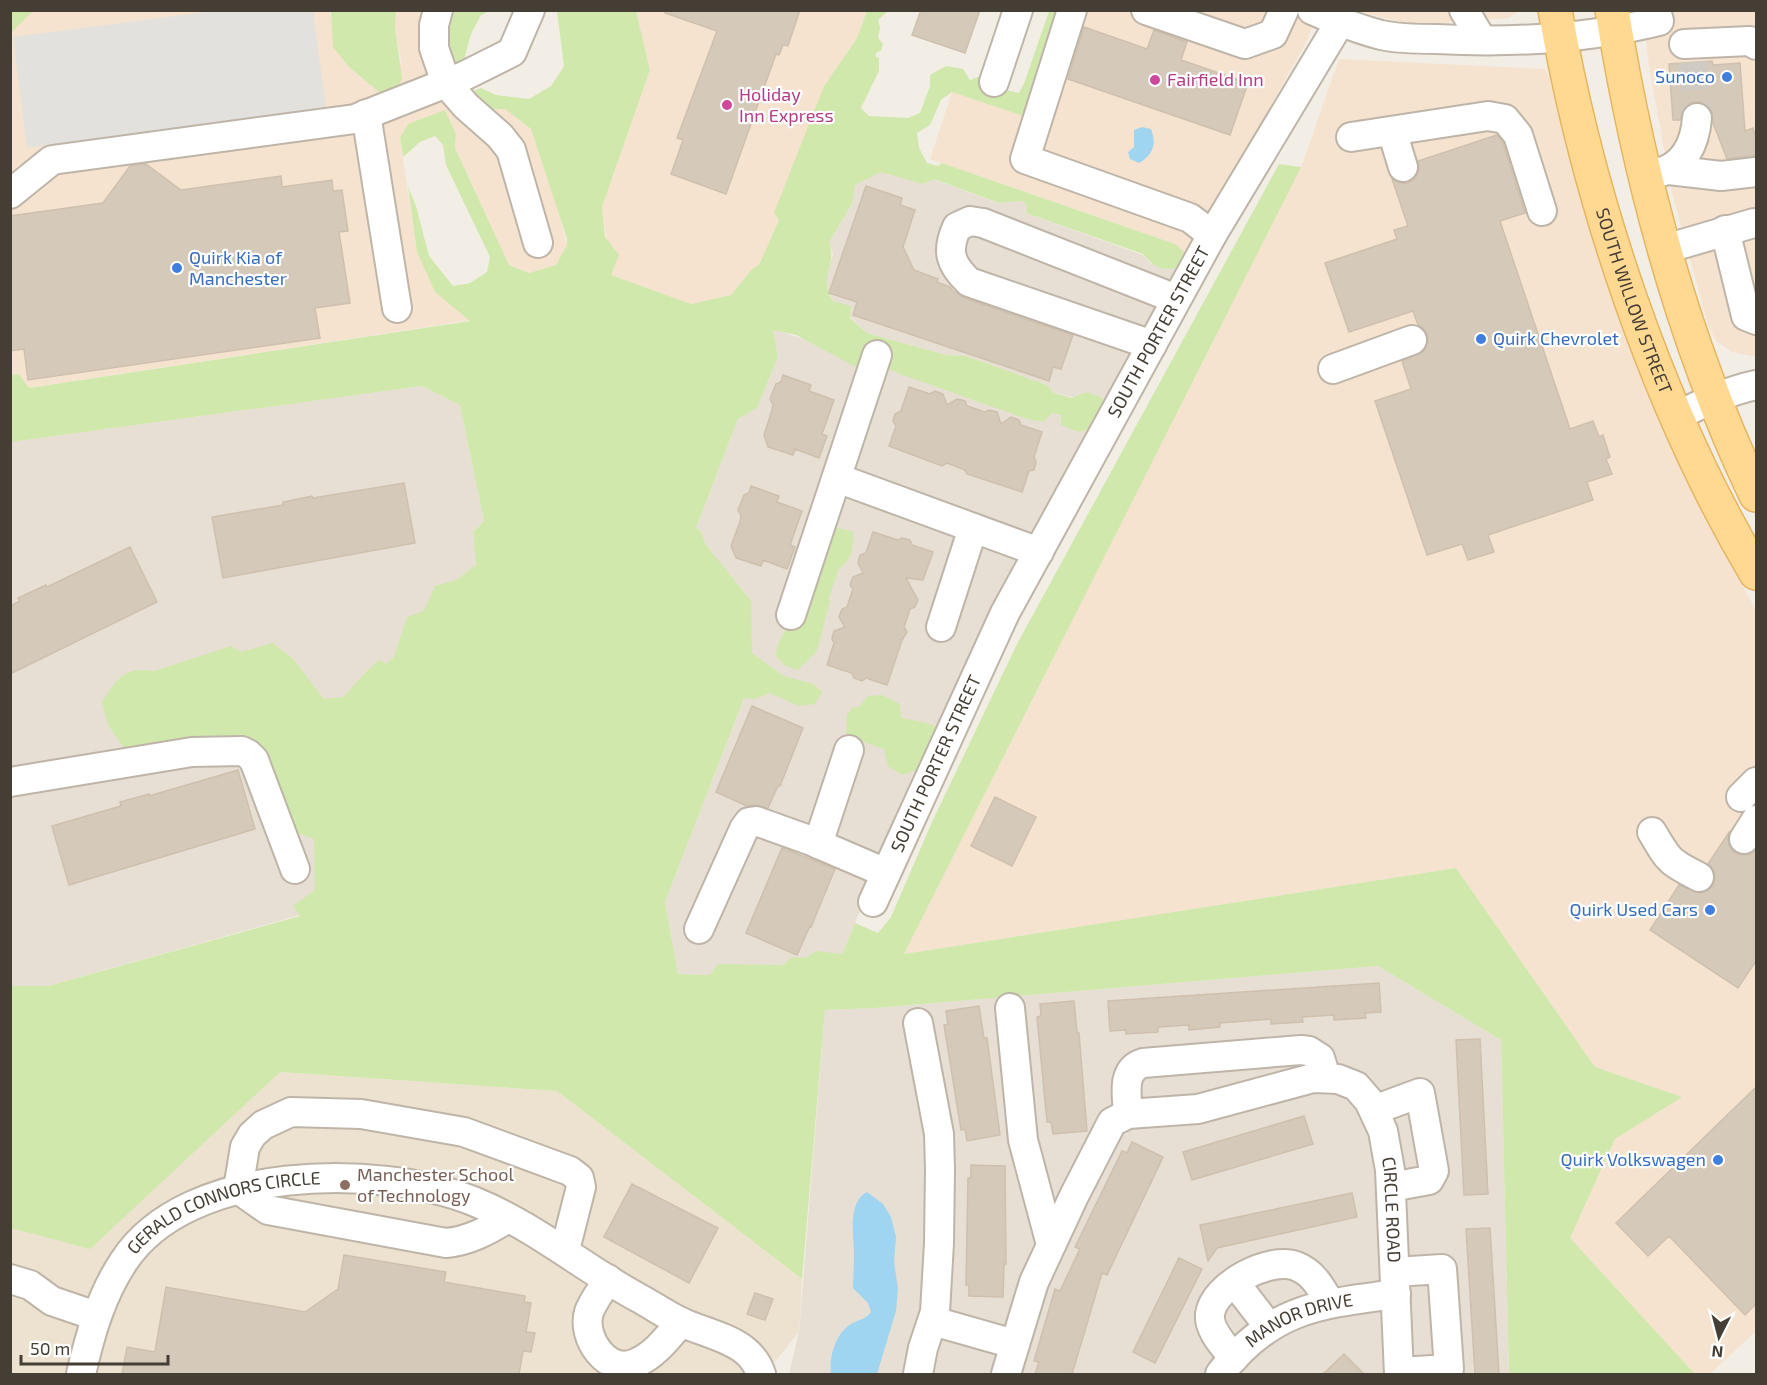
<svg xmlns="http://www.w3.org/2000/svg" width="1767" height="1385" font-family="'Exo 2',sans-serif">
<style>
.residential{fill:#e7dfd3}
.commercial{fill:#f5e3cf}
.education{fill:#ece2cf}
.green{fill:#d1e8ad}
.parking{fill:#e3e1dd}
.water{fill:#a0d5f1}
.building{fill:#d5c9ba;stroke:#cfc0ad;stroke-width:1.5}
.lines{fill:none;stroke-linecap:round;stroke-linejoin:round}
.minor-tunnel{stroke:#d0cbc2;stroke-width:28;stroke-dasharray:28 14;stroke-linecap:butt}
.minor-casing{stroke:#beb5a8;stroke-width:32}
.major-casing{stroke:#e5b561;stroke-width:36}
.minor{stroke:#fff;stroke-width:28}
.major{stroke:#ffd992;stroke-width:33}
.shop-dot{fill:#3f7fe0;stroke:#fff;stroke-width:2}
.hotel-dot{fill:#d1479c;stroke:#fff;stroke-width:2}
.education-dot{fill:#8d6e63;stroke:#fff;stroke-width:2}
.labels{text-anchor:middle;stroke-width:4.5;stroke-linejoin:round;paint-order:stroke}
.shop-label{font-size:18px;fill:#366cbe;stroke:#fff;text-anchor:end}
.hotel-label{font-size:18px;fill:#b23c85;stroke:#fff;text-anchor:start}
.street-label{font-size:18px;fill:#453e35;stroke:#fff}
.education-label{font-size:18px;fill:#785e54;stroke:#fff;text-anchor:start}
</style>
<rect width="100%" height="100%" fill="#f3eee5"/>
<path class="residential" d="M881,171L923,183L933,179L998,203L1023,201L1027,206L1026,213L1143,255L1151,264L1182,266L1105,404L1054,393L1047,385L966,356L946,355L867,333L833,301L825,283L833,254L829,242L852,204L855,185Z
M773,329L867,360L1061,415L1095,427L939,729L930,740L832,979L678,974L665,902L753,675L701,532L696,528L738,419L757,408L778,357Z
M422,386L460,405L484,521L473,532L476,565L339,904L48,986H11L10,442Z
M1378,966L1501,1040L1509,1374H789L799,1332L825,1010L875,1008Z"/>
<path class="commercial" d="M33,11H329L349,67L379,92L401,63L395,26L396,11H454L447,37L475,109H505L531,129L548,175L567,245L556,265L529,273L509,265L455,148L456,135L408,124L400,139L417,252L471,320L29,388L19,374L11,375L10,151L12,149L10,133L11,33Z
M636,11H867L857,38L824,86L779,220L759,265L752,269L731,295L691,304L611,275L602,207L650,70Z
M1057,11H1274L1308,21L1311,28L1308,39L1186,259L1175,244L930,159L952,92L1023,116Z
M1358,11H1519L1509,18L1411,25Z
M1634,11H1756V356H1752L1732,352L1716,341L1708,325L1672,193L1649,66L1643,16L1635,17Z
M1339,59L1545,69L1549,77L1595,247L1662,427L1685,477L1756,611V1331L1710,1374H1695L1570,1238L1615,1139L1681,1097L1595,1067L1456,868L904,954L1303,162Z"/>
<path class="education" d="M11,1059L279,1072L557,1091L802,1279L799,1332L765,1374H11Z"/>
<path class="green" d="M11,10H33V11L11,33Z
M331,11H396L395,26L402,79L397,88L379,92L349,67L333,47Z
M454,11H490L481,15L471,34L464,60L456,64L450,60L447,37Z
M557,11H636L650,70L602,207L605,237L619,255L611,275L691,304L731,295L752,269L759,265L779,220L774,213L824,86L857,38L867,11H888L878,20L880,28L878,38L883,44L881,51L877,52L875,56L879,58V71L861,108L869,116L908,118L920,113L930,86V75L946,66L963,69L970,80L980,76L998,88L1019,93L1025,81L1049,11H1057L1023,116L952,92L941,100L930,125L917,133L919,148L927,163L938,166L942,163L1175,244L1184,252L1186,259L1182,266C1165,272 1155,269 1143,254L1026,213L1027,206L1023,201L999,203L934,179L923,184L881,172L855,185L852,204L829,242C838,266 817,276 833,301L851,306L850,318L867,333L946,355L966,356L1047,385L1054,393L1072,398L1086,392L1101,397L1105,404L1095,427L1079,432L1061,425V415L1052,413L1043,422L1027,419L900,374L867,360L856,367L796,335L773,330L778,357L757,408L738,419L696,528L701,532L706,545L751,601L752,653L784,676L814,684L822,692L815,704L799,706L770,693L755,699L744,698L665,902L678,974L710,975L718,964L784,965L792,957L806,958L816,951L842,954L855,923L878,933L891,917L932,822L1017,644L1279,164L1301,167L904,954L1456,868L1595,1067L1682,1097L1615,1139L1570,1238L1695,1374H1509L1501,1040L1378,966L875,1008L825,1010L802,1279L557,1091L280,1072L90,1249L11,1228V986H48L300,916L293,906L315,890L314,839L292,831L242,738L126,751L108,725L102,702C117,679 124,666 154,671L231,646L241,652L273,643L293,659L324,699L343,697L368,670L379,660L386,664L394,657L407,617L424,611L435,586L456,580L476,565L473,532L484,521L460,405L422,386L11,442L10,375L19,374L29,388L470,321L435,292L417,252L408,187L416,206L429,256L453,286L470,283L487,272L490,257L446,165L443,145L435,136L420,142L403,157L400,138L408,124L445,110L456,135L455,148L509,265L529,273L556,265L567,245V239L531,129L505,109H475L465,94L481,88L496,95L529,99L551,86L564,66Z
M836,527L853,532C853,547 853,560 839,568L829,598L830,601L817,651L798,670L785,666L776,656C778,637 785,634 793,618C810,588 819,556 836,527Z
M882,695L900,704L901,718C914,721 929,721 939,729L930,753L923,754L926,762L922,768L902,775L888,766L884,749L846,736L847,715L852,708L859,707L868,696Z"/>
<path class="parking" d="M214,11H313L326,108L27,148L13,37Z"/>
<path class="water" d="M1142,127L1151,129C1157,144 1153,155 1139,163L1130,159L1128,152L1134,147V130Z
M867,1192L883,1204L891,1217L896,1237L894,1262L898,1289L896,1311L877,1374H831C829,1357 835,1334 851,1324C859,1319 865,1320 871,1312L868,1303L853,1288C853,1277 854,1266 854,1254C854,1235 847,1203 867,1192Z"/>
<path class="building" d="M665,10H800L788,46L783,45L779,55L776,54L726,194L671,174L683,140L677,138L717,31L665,13Z
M921,10H980L965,53L912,35Z
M1084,27L1147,49L1154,30L1187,42L1181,60L1248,83L1230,135L1068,79Z
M1712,61L1713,65L1740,63L1745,131L1753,128L1756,137V155L1727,159L1713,123L1712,112L1706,105L1698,102L1690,103L1684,109L1680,120H1673L1669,64Z
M1497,135L1503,143L1525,213L1500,221L1570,429L1593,421L1599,437L1603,435L1610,457L1606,459L1612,474L1587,482L1593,500L1488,535L1494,552L1468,560L1462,544L1427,555L1375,401L1411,389L1402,361L1424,351L1428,342L1427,334L1423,328L1418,325L1413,311L1349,332L1325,263L1397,239L1394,230L1408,226L1392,179L1400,183H1408L1415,179L1419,171L1418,161Z
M146,164L181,190L281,176L282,187L332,180L333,191L342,190L348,231L339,232L350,303L315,308L320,338L28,380L24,349L10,351V216L103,203L130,166Z
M866,186L902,198L900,205L915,210L903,247L914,270L938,279L937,282L950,287L953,291L964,298L1073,335L1061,369L1053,367L1049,381L853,315L857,302L829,293Z
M783,375L811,385L809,391L834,400L822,434L827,436L819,458L795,449L793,455L768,447L764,435L772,410L773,405L770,399L776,384L781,382Z
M909,387L930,394L935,391L943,394L947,405L957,399L965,401L967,406L985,412L989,410L997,412L1001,424L1011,417L1019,420L1021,425L1042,432L1034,457L1036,462L1034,470L1029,471L1022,492L967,474L965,470L947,463L942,466L889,446L896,426L893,421L895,414L901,411Z
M404,483L415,543L223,578L212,517L283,505V502L312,496L313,498Z
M751,486L779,496L777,502L802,511L790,545L795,547L787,569L763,560L761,566L736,558L731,546L740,522L741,516L738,510L744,495L749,493Z
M873,532L898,540L902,538L910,540L912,545L933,552L923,580L906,578L918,600L915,607L910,609L904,627L907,632L902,640L887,685L866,678L862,681L854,678L852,673L827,665L834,643L832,639L834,631L845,627L839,617L842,609L847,607L853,589L850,585L853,577L863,573L858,563L860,555L866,553Z
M130,547L157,602L10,674V606L20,601L18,598L46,585L47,587Z
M752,706L803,728L780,786H778L768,808L754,805L747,806L716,792Z
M238,770L255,829L69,885L52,826L121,806L120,802L149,794V796Z
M995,797L1036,817L1012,866L971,846Z
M1730,831L1728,838L1729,846L1735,853L1744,855L1751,854L1756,849V961L1738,988L1650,930L1679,885L1699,893L1707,891L1713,885L1715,876L1713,869L1708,864Z
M782,848L835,869L811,927L810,926L797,955L746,933Z
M1379,983L1381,1012L1365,1013L1366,1018L1334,1020V1015L1302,1017L1303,1022L1271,1024V1019L1246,1021L1220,1023V1027L1189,1030V1025L1158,1027V1032L1126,1034V1030L1110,1031L1108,1001Z
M1074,1001L1077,1033H1079L1087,1131L1053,1134L1051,1122H1047L1037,1017L1041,1016L1040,1004Z
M979,1006L984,1038H987L1000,1135L967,1141L965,1129L961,1130L944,1025L948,1024L946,1011Z
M1480,1039L1488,1194L1464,1195L1456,1040Z
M1756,1087V1304L1745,1315L1669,1236L1648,1256L1616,1223Z
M1304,1116L1313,1144L1192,1180L1183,1152Z
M1132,1142L1163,1157L1107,1275L1102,1273L1072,1374H1035L1039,1362L1034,1361L1055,1289L1060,1291L1080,1249L1075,1247L1122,1151L1127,1153Z
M971,1165L1005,1166L1006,1264H1004L1003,1297L969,1296V1285H966L968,1178H971Z
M632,1184L718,1228L689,1283L604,1237Z
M1352,1193L1357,1217L1217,1248L1208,1261L1200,1225Z
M1490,1228L1499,1374H1475L1466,1229Z
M344,1255L446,1272L444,1282L525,1296L524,1302L531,1303L526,1332L535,1333L531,1352L523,1351L519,1374H122L127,1347L155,1352L166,1287L305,1312L338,1289Z
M1179,1258L1202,1269L1155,1363L1133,1352Z
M755,1293L773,1299L765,1320L747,1314Z
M1344,1354L1364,1374H1323Z"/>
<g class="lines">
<path class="minor-tunnel" d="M1692,62L1697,118"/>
<g class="minor-casing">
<g id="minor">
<path d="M438,10L434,25V48L446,83L466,106L500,136L511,150L538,243"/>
<path d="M1072,10L1025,159L1190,218L1212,235"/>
<path d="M1146,10L1245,44L1273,34L1284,10"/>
<path d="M1312,10C1335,20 1358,29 1381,35C1399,39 1418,39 1436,39C1510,43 1587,39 1659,21L1656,10"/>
<path d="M1464,10L1482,40"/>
<path d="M1684,44L1750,41L1756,45"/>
<path d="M994,82L1018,10"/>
<path d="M366,114L397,308"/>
<path d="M1392,131L1403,167"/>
<path d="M1351,137L1488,116L1505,119L1518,135L1542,211"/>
<path d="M1669,170L1721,176L1756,172"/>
<path d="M1657,173C1684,167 1695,144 1697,118"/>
<path d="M10,194L52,160L355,119L464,76L512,52L530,10"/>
<path d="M1725,230L1746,316L1756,320"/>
<path d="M1665,249L1754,223"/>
<path d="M1152,345L969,282C950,264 946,251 957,227L970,221L983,223L1176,299"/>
<path d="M1333,369L1412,340"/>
<path d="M1677,416C1703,403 1728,391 1756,385"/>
<path d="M837,478L1039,552"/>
<path d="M791,615L877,355"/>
<path d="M941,627L973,528"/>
<path d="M10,782L192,752L242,751L248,754L254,760L295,869"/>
<path d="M1741,797L1756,782"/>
<path d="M1652,832C1669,861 1669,862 1699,877"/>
<path d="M1744,839L1756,820"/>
<path d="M818,844L849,750"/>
<path id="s1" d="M873,902L1005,613L1212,235L1340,22"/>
<path d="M699,929L744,829L749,822L756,821L809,840L886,873"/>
<path d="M1010,1008L1023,1140L1051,1245"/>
<path d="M918,1023L939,1134L940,1169L939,1243L935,1312L923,1348L918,1374"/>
<path d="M1374,1110L1420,1093L1434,1171L1429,1180L1391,1187"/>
<path d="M1128,1114C1127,1095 1121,1070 1143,1063L1301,1050L1309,1051L1320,1058L1326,1077"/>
<path d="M508,1218C489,1230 469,1241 446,1243L268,1210L238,1189L245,1147L252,1135L263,1125L291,1112L361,1114L464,1132L570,1171L579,1178L581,1187L565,1250"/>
<path d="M1395,1272L1442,1269L1449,1369L1399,1372"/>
<path d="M10,1279L30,1285L52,1301L96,1316"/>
<path d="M608,1279C602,1290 593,1301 589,1312C581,1338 608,1376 636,1363C655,1355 668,1337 681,1322"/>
<path d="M1235,1283L1269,1327"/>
<path d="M933,1321L1014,1344"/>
<path d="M1234,1358C1225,1347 1208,1330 1210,1314C1214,1285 1270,1256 1296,1266C1314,1273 1321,1288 1330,1303"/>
<path id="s2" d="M81,1374C90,1335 101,1295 124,1261C187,1165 377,1163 473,1201C533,1225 582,1267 637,1297C652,1305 666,1315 681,1322C700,1331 725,1336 743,1349C751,1355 758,1365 761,1374"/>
<path id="s3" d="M1006,1374L1034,1282L1074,1196L1112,1122L1128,1114L1198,1109L1313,1078L1338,1079L1356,1086L1369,1101L1383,1131L1390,1170L1399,1374"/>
<path id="s4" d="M1220,1374C1271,1308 1319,1304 1396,1294"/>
</g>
</g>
<g class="major-casing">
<g id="major">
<path id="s5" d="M1555,10C1588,199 1658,409 1756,573"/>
<path d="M1612,10C1639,177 1683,343 1756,495"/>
</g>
</g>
<use href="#minor" class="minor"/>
<use href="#major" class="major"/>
</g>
<g class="shop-dot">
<circle cx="1727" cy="77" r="6"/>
<circle cx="177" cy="268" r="6"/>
<circle cx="1481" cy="339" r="6"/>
<circle cx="1710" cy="910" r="6"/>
<circle cx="1718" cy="1160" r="6"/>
</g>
<g class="hotel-dot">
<circle cx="1155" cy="80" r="6"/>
<circle cx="727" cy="105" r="6"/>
</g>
<circle class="education-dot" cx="345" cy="1185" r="6"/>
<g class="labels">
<g class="shop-label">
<text x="1715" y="83">Sunoco</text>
<text x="189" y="264" text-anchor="start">Quirk Kia of<tspan x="189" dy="21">Manchester</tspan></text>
<text x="1493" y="345" text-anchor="start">Quirk Chevrolet</text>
<text x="1698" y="916">Quirk Used Cars</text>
<text x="1706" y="1166">Quirk Volkswagen</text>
</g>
<g class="hotel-label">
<text x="1167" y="86">Fairfield Inn</text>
<text x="739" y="101">Holiday<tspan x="739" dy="21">Inn Express</tspan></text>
</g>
<g class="street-label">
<text dy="6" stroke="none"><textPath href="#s5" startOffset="302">SOUTH WILLOW STREET</textPath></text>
<text dy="6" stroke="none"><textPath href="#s1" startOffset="638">SOUTH PORTER STREET</textPath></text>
<text dy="6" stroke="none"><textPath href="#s1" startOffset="152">SOUTH PORTER STREET</textPath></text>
<text dy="6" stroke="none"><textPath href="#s3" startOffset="658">CIRCLE ROAD</textPath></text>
<text dy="6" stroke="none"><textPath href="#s2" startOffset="238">GERALD CONNORS CIRCLE</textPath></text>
<text dy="6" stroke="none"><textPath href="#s4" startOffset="99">MANOR DRIVE</textPath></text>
</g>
<g class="education-label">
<text x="357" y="1181">Manchester School<tspan x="357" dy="21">of Technology</tspan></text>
</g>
</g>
<rect width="1767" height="1385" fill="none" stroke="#453e35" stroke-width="24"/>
<g transform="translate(1719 1337) rotate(186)" stroke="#ffffff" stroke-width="4.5" paint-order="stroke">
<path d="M0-4.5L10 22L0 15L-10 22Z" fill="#453e35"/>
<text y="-9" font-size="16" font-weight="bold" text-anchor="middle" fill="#453e35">N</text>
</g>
<path d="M21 1355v9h147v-9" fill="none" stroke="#453e35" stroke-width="3"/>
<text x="30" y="1355" font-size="18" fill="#453e35" stroke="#ffffff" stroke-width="4.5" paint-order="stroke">50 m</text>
</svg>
